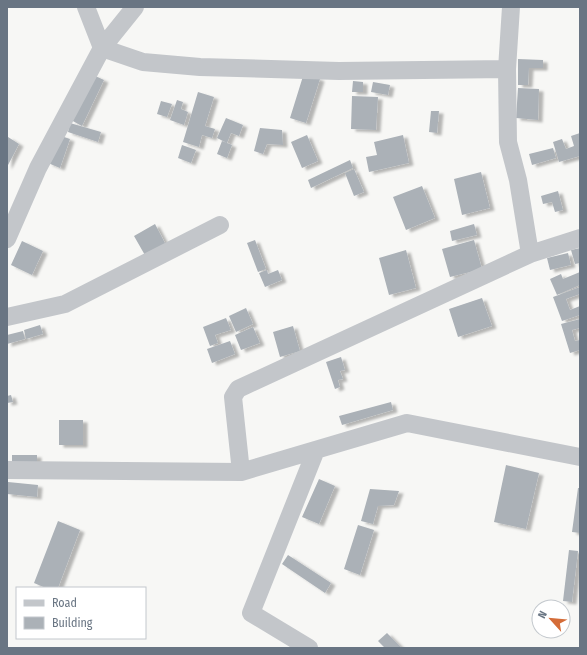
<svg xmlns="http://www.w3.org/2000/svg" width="587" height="655" font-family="'Fira Sans Condensed',sans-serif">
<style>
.building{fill:#abb1b7;filter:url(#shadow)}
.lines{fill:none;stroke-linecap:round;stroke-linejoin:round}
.minor{stroke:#c3c6ca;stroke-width:18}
</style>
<defs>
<filter id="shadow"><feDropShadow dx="4.5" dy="2.5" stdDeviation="1" flood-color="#0004"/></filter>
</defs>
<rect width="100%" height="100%" fill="#f7f7f5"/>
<path class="building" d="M518,59L543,60V68H529L528,85H518Z
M304,73L320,79L306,123L290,118Z
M93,75L104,80L82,126L71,120Z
M353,81L363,82V92H352Z
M373,82L390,85L388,95L371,92Z
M518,88L539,89L538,120L516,118Z
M198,92L214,97L205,126L215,129L212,138L202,135L199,147L183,142Z
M352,96L378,97L376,130L351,129Z
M177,100L183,102L181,109L188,112L184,125L170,120Z
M161,101L172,104L167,117L157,114Z
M431,111H439L437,133L429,132Z
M226,118L243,125L239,136L231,133L227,143L217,138Z
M70,123L101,132L98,142L68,132Z
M260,128L282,130L283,145L267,144L263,154L254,151Z
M580,133V156L559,162L553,142L562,139L566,149L574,146L571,136Z
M58,135L70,139L60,168L48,163Z
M307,135L318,161L302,168L291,142Z
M403,135L409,163L369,172L366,157L377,155L374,142Z
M8,137L19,144L7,167V139Z
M222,141L232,145L227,158L217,154Z
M182,145L196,150L191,163L178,158Z
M553,148L556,158L532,165L529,154Z
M350,160L353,168L311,188L308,180Z
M354,169L364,192L354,196L345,173Z
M481,172L490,208L462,215L454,179Z
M422,186L435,218L406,230L393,197Z
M558,191L563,210L555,212L552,202L543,204L541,196Z
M155,224L166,245L146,257L134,236Z
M474,224L477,235L452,241L450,231Z
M255,240L266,269L258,272L247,243Z
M474,240L482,269L450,277L442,249Z
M22,241L43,251L32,275L11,265Z
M580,248V263L575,264L571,250Z
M406,250L416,288L389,295L379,258Z
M568,253L571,265L550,270L547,258Z
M267,270L268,274L278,270L282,280L265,287L259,273Z
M580,272V285L557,295L550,279L561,274L563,279Z
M580,287V294L566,299L570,310L580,306V315L562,321L553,297Z
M482,298L492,326L458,337L449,309Z
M246,308L253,324L236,332L229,316Z
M226,318L231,330L215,335L218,343L210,346L203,327Z
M580,319V328L572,330L575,341L580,340V350L570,353L561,324Z
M40,325L43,334L26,339L24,330Z
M293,326L300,351L280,357L273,332Z
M253,327L260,343L241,350L235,335Z
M23,331L25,339L7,344V335Z
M230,341L235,354L212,363L207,349Z
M341,357L345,370L340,371L343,379L338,380L340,387L335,389L326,362Z
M11,395L13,402L7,403V396Z
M391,402L393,410L342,425L339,416Z
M59,420H83V445H59Z
M12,455H37V463H12Z
M506,465L539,473L526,529L494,522Z
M319,479L335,486L319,524L302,517Z
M8,482L38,485L37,497L7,494Z
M578,488H580V533L572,532Z
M370,489L399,491L394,505L378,506L373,524L361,521Z
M58,521L80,530L58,588H46L34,583Z
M358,525L374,530L360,575L344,569Z
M569,550L578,551L572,602L563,601Z
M288,555L331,583L325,593L282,564Z
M387,633L402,648H385L378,641Z"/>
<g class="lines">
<path class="minor" d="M86,7L102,48L135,7
M511,7L507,69L508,142L518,180L530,254
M7,239L38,168L102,48L143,62L200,67L339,71L507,69
M7,317L65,304L220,225
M7,470L241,472L407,423L580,457
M241,472L233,397L238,389L530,254L580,238
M309,648L251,613L316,450"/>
</g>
<rect width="587" height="655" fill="none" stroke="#697583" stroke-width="16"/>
<rect x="16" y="587" width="130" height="52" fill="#ffffff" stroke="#c3c8cd"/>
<rect x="24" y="600" width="20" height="6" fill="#c3c6ca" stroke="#c3c8cd"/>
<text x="52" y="607" font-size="12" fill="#697583">Road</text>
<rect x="24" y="617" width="20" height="12" fill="#abb1b7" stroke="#c3c8cd"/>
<text x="52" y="627" font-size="12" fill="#697583">Building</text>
<g transform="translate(551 619) rotate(297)"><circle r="19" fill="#ffffff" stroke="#c3c8cd"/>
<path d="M0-3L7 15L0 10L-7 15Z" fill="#d46c38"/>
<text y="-6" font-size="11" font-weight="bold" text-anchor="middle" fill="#697583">N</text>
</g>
</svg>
